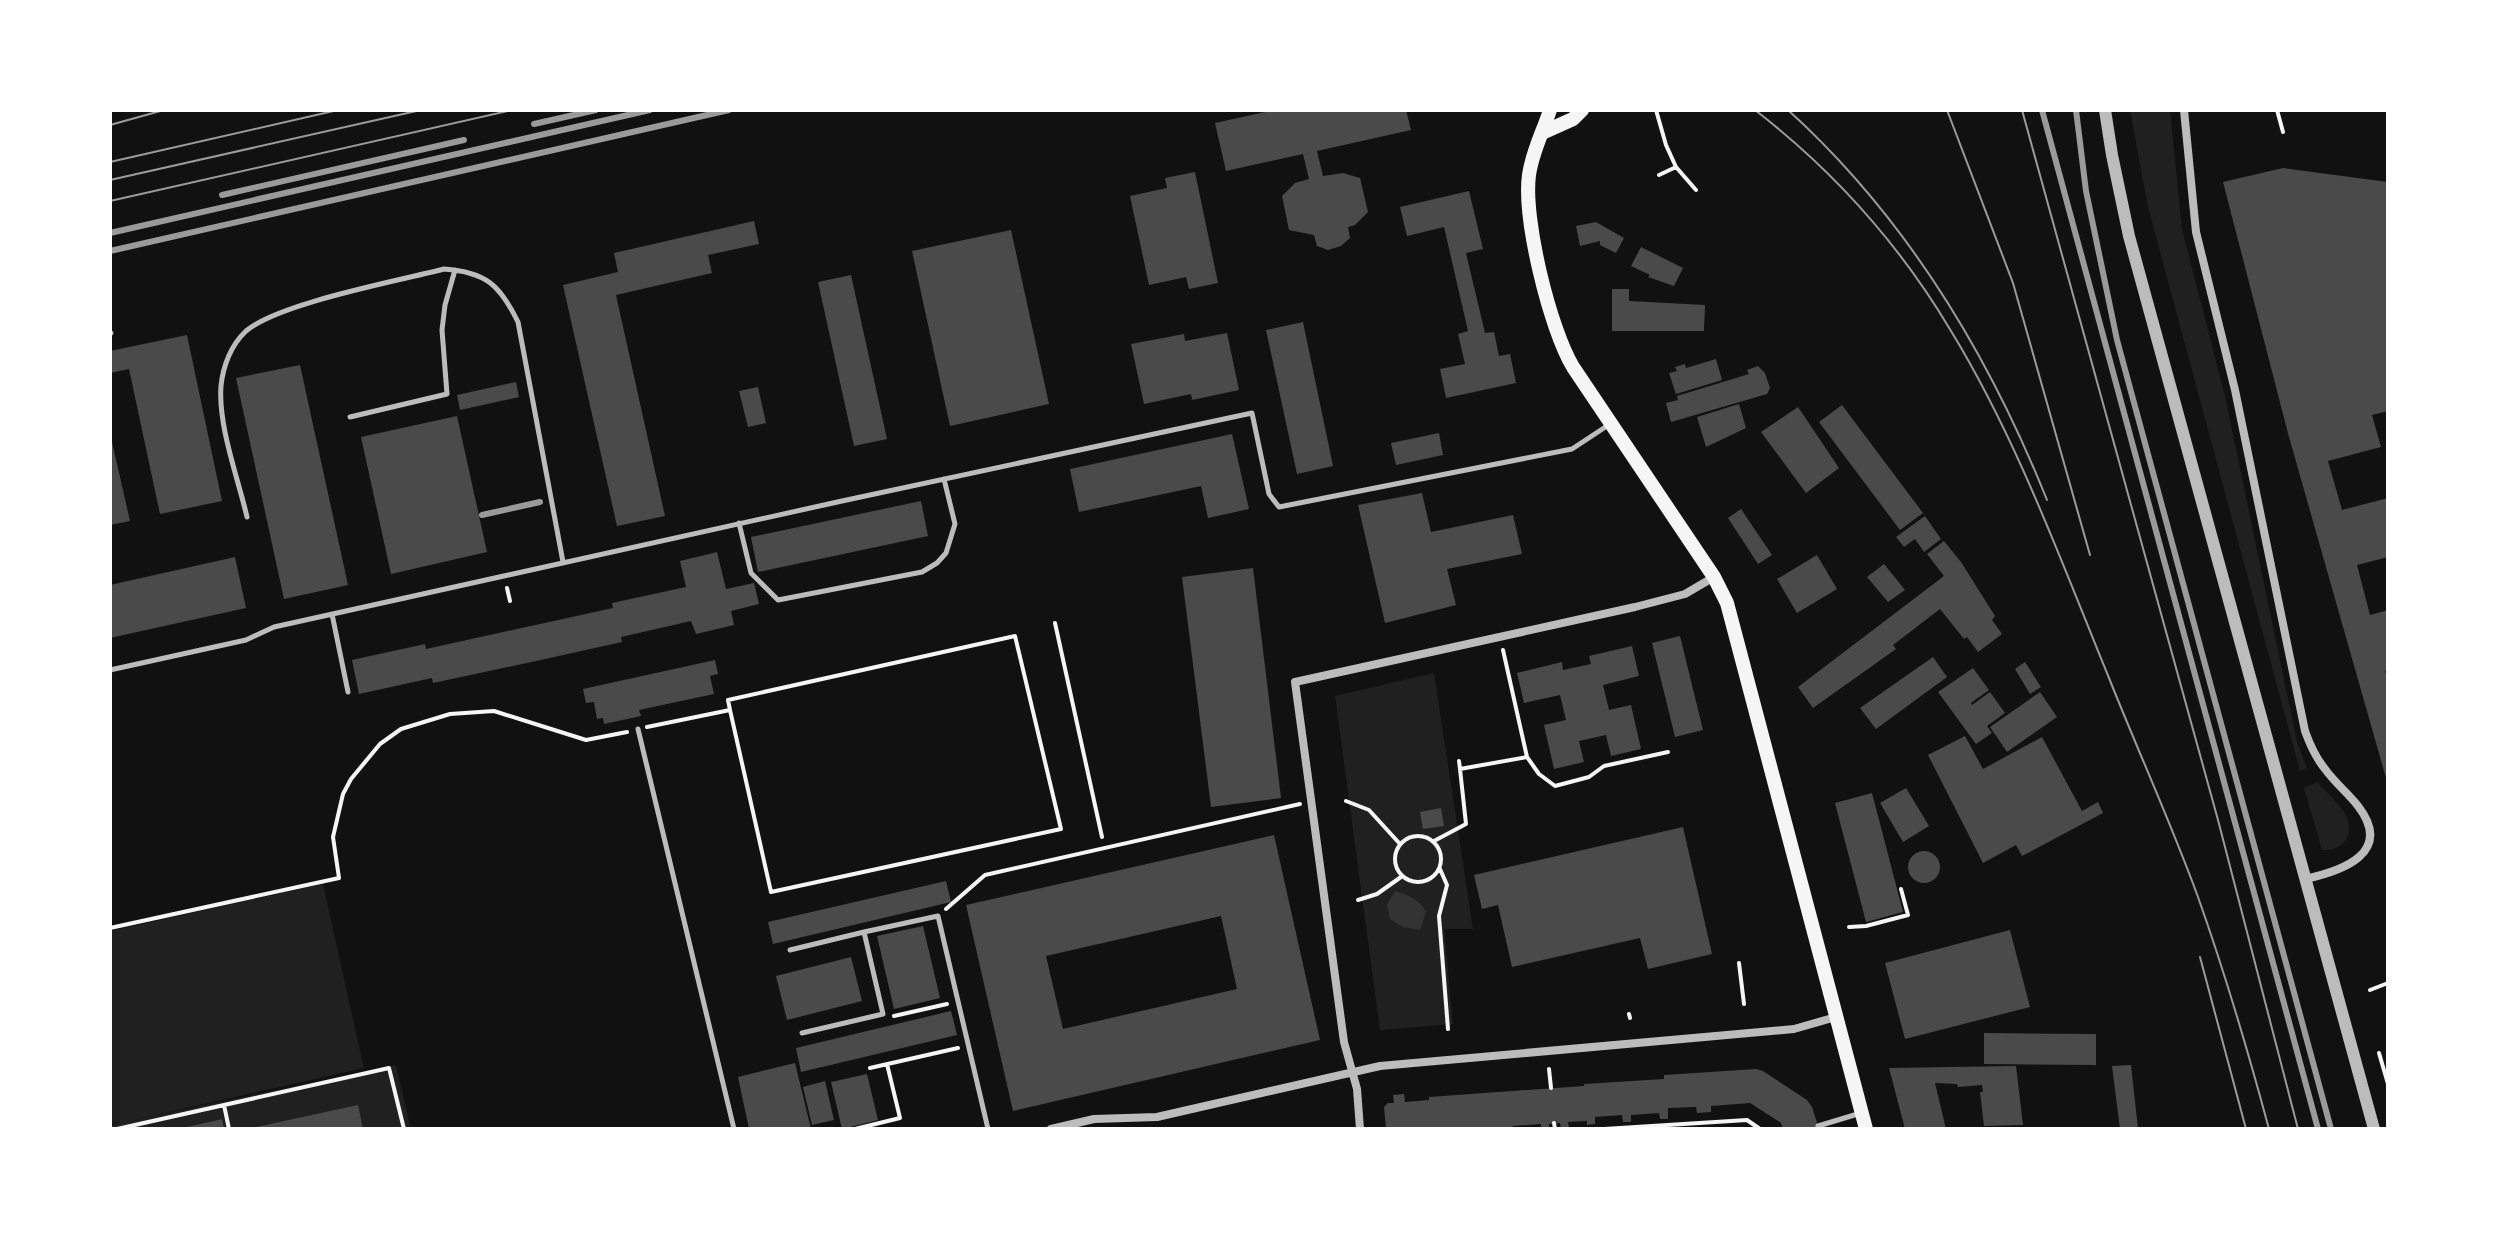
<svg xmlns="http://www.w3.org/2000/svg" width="2498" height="1239" font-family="'Alegreya Sans',sans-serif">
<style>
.green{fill:#202020}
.water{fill:#333}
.building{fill:#4a4a4a;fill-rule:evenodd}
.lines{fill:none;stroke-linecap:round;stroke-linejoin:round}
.path{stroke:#f5f5f5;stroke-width:4}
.service{stroke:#bcbcbc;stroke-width:5}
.minor{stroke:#bcbcbc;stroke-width:8}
.tertiary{stroke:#bcbcbc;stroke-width:12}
.secondary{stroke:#f5f5f5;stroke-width:14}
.tram{stroke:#9a9a9a;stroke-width:2}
.rail{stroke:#9a9a9a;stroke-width:6}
</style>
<rect width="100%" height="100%" fill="#111"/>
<path class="green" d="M2130,110H2170L2182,229L2225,396L2297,742L2307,768L2300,771L2148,207Z
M1434,673L1473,929H1444L1453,1024L1380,1030L1335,696Z
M2317,782C2331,797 2360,819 2345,841C2339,849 2332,850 2322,850L2304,788Z
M323,884L364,1068L129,1121L396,1065L411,1129H224L221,1119L177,1129H110V1125L120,1122L110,1123V931Z"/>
<path class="water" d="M1395,891C1409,895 1419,899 1426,912L1420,930L1403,927L1390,919L1387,905Z"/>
<path class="building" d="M1274,110H1406L1411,130L1317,151L1323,176L1343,173L1360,178L1368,212L1355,225L1348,227L1350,238L1341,246L1328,250L1317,246L1314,235L1289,230L1282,196L1295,183L1309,179L1303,154L1226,171L1215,123Z
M2283,168L2388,182V411L2372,415L2381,447L2328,461L2342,510L2388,498V557L2357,565L2370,615L2388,610V670L2385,671L2388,682V785L2289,437L2223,182Z
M1195,172L1218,283L1189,289L1186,277L1149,285L1130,196L1167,188L1165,178Z
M1469,191L1483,249L1466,253L1485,333L1494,332L1499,356L1510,354L1516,383L1446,398L1440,369L1465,364L1458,334L1468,331L1444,227L1407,236L1400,207Z
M754,221L759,244L708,255L712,273L616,295L665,516L617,526L563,285L618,272L614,253Z
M1596,222L1624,238L1616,253L1600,245V241L1580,246L1576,226Z
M1011,230L1049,404L950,426L912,251Z
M1641,247L1683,268L1674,286L1648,277L1650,275L1631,266Z
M851,275L887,439L854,446L818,282Z
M1612,289H1629V301L1705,305L1704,331H1612Z
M1303,322L1333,466L1297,474L1266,330Z
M1227,333L1239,390L1192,400L1191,394L1144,404L1131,344L1184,334L1185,341Z
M187,335L222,501L160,514L129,369L110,373V351Z
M1716,359L1722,380L1676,394L1669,373L1677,371L1675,367L1685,364L1686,368Z
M300,365L348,585L284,599L236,378Z
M1758,366L1765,373L1770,388L1767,394L1671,422L1666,403L1678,400L1677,396L1749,374L1747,370Z
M516,382L519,397L460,410L457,395Z
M758,387L766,423L748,427L739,391Z
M1739,404L1746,428L1706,447L1697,417Z
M1842,405L1923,513L1900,530L1819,422Z
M1798,407L1839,468L1806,493L1761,432Z
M457,416L487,552L391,574L361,437Z
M110,433L130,521L110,525Z
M1439,433L1443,455L1396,465L1391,443Z
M1232,434L1249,509L1208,518L1201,486L1079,512L1070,469Z
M1422,493L1431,532L1513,515L1522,554L1447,569L1456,605L1385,623L1358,505Z
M921,501L928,536L758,572L751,537Z
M1741,509L1772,555L1758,564L1728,518Z
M1925,516L1941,539L1924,552L1915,539L1904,547L1896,537Z
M1944,541L1961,562L1995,616L1992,620L2002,634L1978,652L1967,637L1964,639L1940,609L1893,645L1896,649L1813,708L1798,687L1944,576L1927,554Z
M717,552L726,589L754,583L759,604L731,611L734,625L696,634L691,621L621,637L622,642L527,663L433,683L432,678L359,694L352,660L425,644L426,649L613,608L612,603L686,587L680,561Z
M1817,555L1837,589L1797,613L1777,579Z
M235,557L246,608L110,638V585Z
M1884,564L1905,590L1888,602L1867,577Z
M1253,568L1281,798L1211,807L1182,577Z
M1680,636L1703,730L1675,737L1652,643Z
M1632,646L1639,676L1603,685L1609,710L1631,705L1641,749L1611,756L1606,735L1579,741L1584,762L1554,769L1544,725L1566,720L1560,695L1524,703L1517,673L1562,662L1563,670L1591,664L1589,656Z
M1933,657L1947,677L1876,729L1860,708Z
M715,660L718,674L710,676L714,694L639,710L641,716L604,724L603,718L597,719L594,702L586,703L583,689Z
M2025,662L2041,687L2030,694L2015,669Z
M1973,668L1989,690L1971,703L1972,705L1990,692L2005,713L1987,726L1992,733L1976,744L1938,692Z
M2040,692L2057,717L2007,752L1990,727Z
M1965,736L1983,769L2042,737L2082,811L2098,802L2103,813L2022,856L2016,845L1983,863L1928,755Z
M1906,788L1929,826L1903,842L1880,803Z
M1872,793L1903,912L1866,922L1835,803Z
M1441,808L1444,826L1423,829L1420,812Z
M1683,827L1712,954L1648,969L1640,938L1512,967L1498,905L1482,909L1474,875Z
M1274,835L1320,1040L1013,1111L966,905ZM1221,916L1237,989L1063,1029L1046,956Z
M1908 867a16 16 0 1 1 32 0a16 16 0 1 1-32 0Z
M946,881L951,902L773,944L768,922Z
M923,926L940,998L894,1009L877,936Z
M2010,930L2030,1007L1905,1039L1885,963Z
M851,957L862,1001L787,1020L776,976Z
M951,1011L957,1035L801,1072L796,1048Z
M1984,1033L2096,1034V1065L1984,1064Z
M795,1063L811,1129H749L738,1077Z
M2131,1065L2138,1129H2120L2112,1066Z
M2016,1066L2023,1125L1984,1126L1980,1092H1983L1982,1085L1958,1087L1957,1084L1935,1083L1946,1129H1905L1889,1068Z
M1756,1069L1763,1071L1807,1100L1812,1107L1819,1129H1783L1781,1123L1750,1103L1711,1106V1112L1697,1113L1696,1107L1668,1108V1119H1660L1659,1113L1631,1115V1122H1623L1622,1115L1595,1117V1124L1587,1125V1121L1568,1122L1569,1128L1561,1129L1560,1123L1549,1124V1129H1541V1124L1513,1126V1129H1505V1127L1386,1129L1384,1107L1388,1103H1394L1393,1095L1404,1094L1405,1102L1429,1100V1097L1584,1086V1084L1664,1079V1075Z
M867,1074L878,1120L842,1129L831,1082Z
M825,1081L834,1120L812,1125L803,1087Z
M358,1105L363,1129H252V1128Z
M222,1119L224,1129H183L182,1128Z"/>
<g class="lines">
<path class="path" d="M1656,110L1666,145L1676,167L1696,190
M2277,110L2283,132
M1659,175L1676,167
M507,588L510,601
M1055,623L1102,837
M647,727L730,710L728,700L1015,636L1061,829L771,892L730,710
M1527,757L1539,774L1555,786L1589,777L1604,766L1668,752
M1459,761L1460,769
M1346,801L1369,810L1400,844
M1395 859a23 23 0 1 1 46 0a23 23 0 1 1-46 0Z
M1434,841L1466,824L1460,769L1527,757L1503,650
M1440,869L1447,885L1439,916L1448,1029
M1358,900L1377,894L1401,877
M946,909L985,875L1300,804
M1849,927L1866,926L1908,915L1901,889
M110,928L339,878L333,837L343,794L351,779L380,744L401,729L450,714L494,711L586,740L627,732
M1739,963L1744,1004
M2370,990L2388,983
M1629,1014L1630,1018
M894,1016L947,1004
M2379,1053L2388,1084
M870,1068L958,1048
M1549,1069L1551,1088
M224,1105L229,1129
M1554,1123L1555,1129
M117,1129L389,1068L404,1129
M855,1129L900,1118L887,1064
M1604,1129L1747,1120L1760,1129"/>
<path class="service" d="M110,333H111
M350,417L447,394L442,330L445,305L455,270
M247,517C238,478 218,426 221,386C223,366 231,345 246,331C279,303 398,281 444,269C486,272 500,285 518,322L563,562
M739,523L751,573L778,600L922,572L937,563L946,553L955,524L944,479
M332,614L348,692
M110,670L246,640L274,627L842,501L1252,413L1269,494L1279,507L1572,449L1610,424
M638,729L734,1129
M790,950L864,932
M802,1033L883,1014L864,932L938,916L988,1129
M1818,1126L1861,1113"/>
<path class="minor" d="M2184,110L2196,232L2235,390L2305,731C2310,745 2316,758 2325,769C2335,783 2348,793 2358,806C2394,853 2342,871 2305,879
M1051,1129L1094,1119L1157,1117L1380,1066L1794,1029L1836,1017
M1360,1129L1357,1089L1344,1042L1295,682L1635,607L1685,594L1714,577"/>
<path class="tertiary" d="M2105,110L2112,155L2129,236L2374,1129"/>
<path class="secondary" d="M1550,110C1543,132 1532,152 1529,175C1523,219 1550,329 1573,367L1714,577L1727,603L1866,1129
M1544,132L1573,119L1582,110"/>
<path class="tram" d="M1755,110C1834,171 1900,245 1951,331C2017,439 2061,561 2109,678C2138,751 2171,823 2198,897C2225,973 2248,1051 2269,1129
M1788,110C1906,217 1988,353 2047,500
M1947,110L2013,283L2090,555
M2022,110L2218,820L2298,1129
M110,125L164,110
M110,162L338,110
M110,180L421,110
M110,201L512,110
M2200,957L2246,1129"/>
<path class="rail" d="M2042,110L2318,1129
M2076,110L2086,191L2117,340L2331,1129
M534,124L596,110
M222,195L464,140
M110,233L650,110
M110,251L729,110
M482,515L540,502"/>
</g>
<rect width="2498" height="1239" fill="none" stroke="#ffffff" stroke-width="224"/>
</svg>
